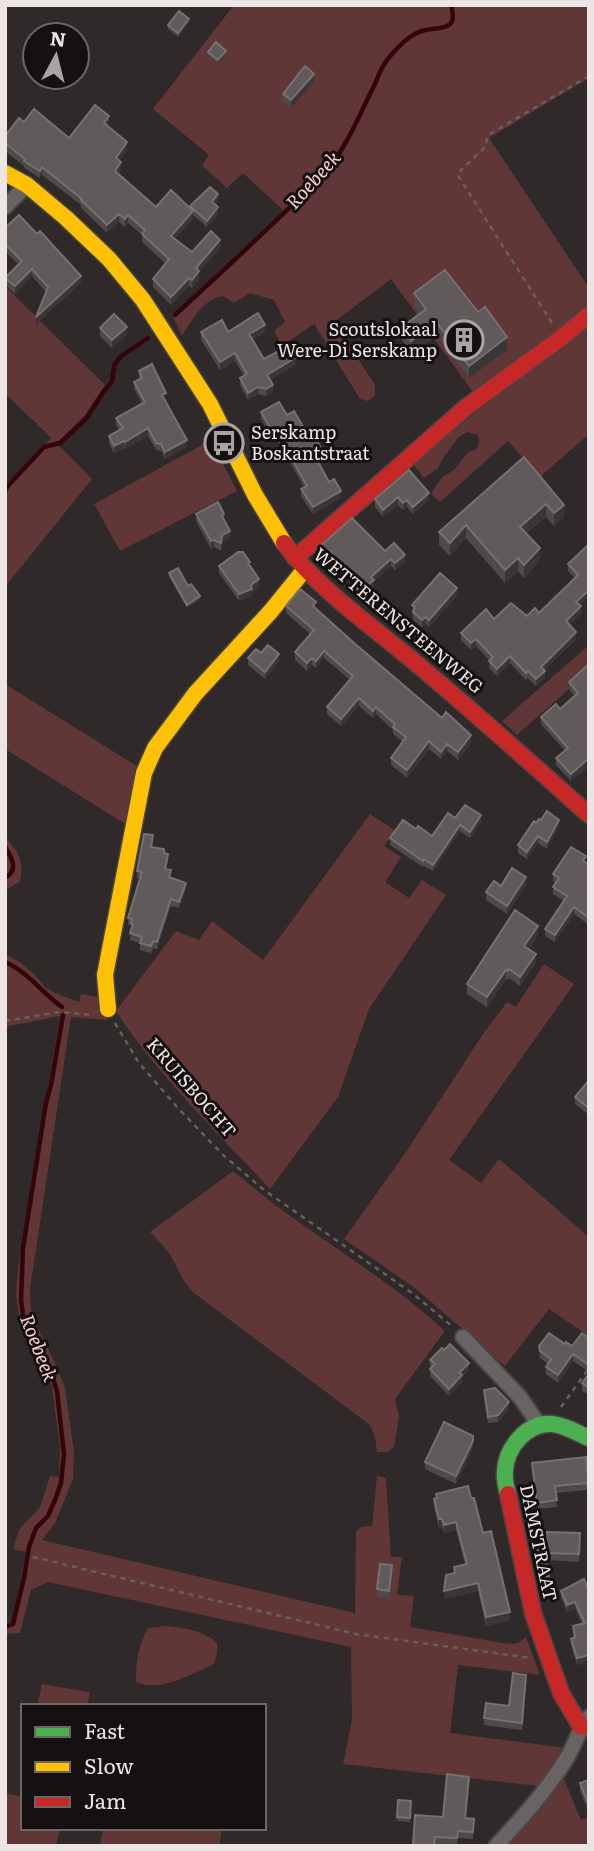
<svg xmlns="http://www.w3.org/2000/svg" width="594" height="1851" font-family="Literata,serif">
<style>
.green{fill:#603637}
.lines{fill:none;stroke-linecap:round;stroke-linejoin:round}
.stream{stroke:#34040a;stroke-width:4.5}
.street-casing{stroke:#4a4544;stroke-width:18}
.fast-casing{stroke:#4a4544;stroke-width:19}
.slow-casing{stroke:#4a4544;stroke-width:19}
.jam-casing{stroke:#4a4544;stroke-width:19}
.path{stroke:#65605f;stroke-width:2.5;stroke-dasharray:5 5;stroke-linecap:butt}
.street{stroke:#696464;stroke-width:14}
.fast{stroke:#4caf50;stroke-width:16}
.slow{stroke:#ffc107;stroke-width:16}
.jam{stroke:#c62828;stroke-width:16}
.wall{fill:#4f4a4a}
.shaded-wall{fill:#3b3636}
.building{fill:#605a5a;stroke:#767070;stroke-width:2}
.labels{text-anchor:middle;stroke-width:6;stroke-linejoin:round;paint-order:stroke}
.poi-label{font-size:18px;fill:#ece5e4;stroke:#161111;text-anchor:end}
.street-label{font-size:18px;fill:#ece5e4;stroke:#161111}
.water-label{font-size:19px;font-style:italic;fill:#f6cfce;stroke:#161111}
</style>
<rect width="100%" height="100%" fill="#2f2929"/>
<path class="green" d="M234,5H589V78L489,138L589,288V309L475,395L391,279L334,322L375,385V395L368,401L360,399L314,324L282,346L274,331L285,322L274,300L250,293L234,303L223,296C202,300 193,319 182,336L173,317L284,211L243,173L227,188L202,165L209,155L153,109Z
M5,286L105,385L85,415L60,440L55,442L92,479L5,587V491L51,438L5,393Z
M589,322V434L540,477L508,441L440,502L431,494L442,477L454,470L468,452L477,449L479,441L478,435L467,432L459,437L443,458L438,468L424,478L412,463Z
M211,440L237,491L120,551L94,504Z
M589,645V671L517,735L502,721Z
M5,684L140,768L127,825L5,749Z
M370,814L396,831L384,846L401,857L385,882L409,898L422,880L446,895L369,1009L338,1097L270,1189C218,1133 157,1075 116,1011L176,931L199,940L212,921L263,960Z
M5,836C19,853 24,860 20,882L5,890Z
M5,954L20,962L34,974L45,987L55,993L79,1002L81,994L102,998L107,1020L71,1017L30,1289L31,1310L37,1326L55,1363L65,1388L74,1451L73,1479L55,1523L42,1540L355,1613L356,1532L361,1527L372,1526L377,1476L386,1478L391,1557H402L397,1595L414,1596L410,1627L509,1644L518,1643L526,1637L540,1675L458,1665L450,1733L567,1748L539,1786L343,1764L352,1720L351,1647L48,1582L31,1590L20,1633L5,1634V1623L13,1622L26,1552L13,1549L19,1530L40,1507L50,1476L59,1477L60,1448L52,1386L19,1314L16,1296L18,1269L60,1016L5,1027Z
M544,964L574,984L449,1160L481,1183L499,1159L589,1237V1336L549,1309L505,1366L415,1288L344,1239L406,1152L483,1034L507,1002L516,1007Z
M233,1171C247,1182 261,1194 275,1205C332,1247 393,1283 445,1331L395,1399L399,1417L394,1447L388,1452H377L375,1437L370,1425L194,1293C181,1281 177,1264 166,1249C161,1243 155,1237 150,1232Z
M167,1626C184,1628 204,1630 217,1643V1653L214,1664C191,1674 160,1693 136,1682C136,1662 138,1646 148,1628Z
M42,1684L90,1692L87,1706H37Z
M564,1779L581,1820L589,1817V1846H507L530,1821Z
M5,1793L23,1797V1828H60L56,1846H5Z
M103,1828H222L219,1846H100Z"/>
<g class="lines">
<path class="stream" d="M175,315C212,281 248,248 284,213C303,194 323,176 338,155C353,133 363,107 375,84C378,76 382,67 387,60C395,50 407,37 419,32C435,25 460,35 451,5
M5,492L7,487L44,447L60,443L86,419L104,391L112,382L114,366L120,357L148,338
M5,847C12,858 19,870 5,878
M5,962C27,971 43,994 62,1007
M5,1627L13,1624L24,1578L29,1547L36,1528L48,1516L55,1500L61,1483L64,1454L57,1392L53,1378L23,1315L21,1300L23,1248L46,1103L51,1085L63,1015"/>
<g class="street-casing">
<path id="street" d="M5,207L27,185
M463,1337L520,1397L540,1426
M496,1846C522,1818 548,1789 568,1756C576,1742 579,1729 589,1717"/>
</g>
<g class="fast-casing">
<path id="fast" d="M508,1494C506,1487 504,1479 505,1471C506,1448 527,1422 552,1424C565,1425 577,1433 589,1438"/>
</g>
<g class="slow-casing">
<path id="slow" d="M5,173L27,185L66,218L109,259L143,300L210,404L255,495L284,543
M108,1009L105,975L144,773L155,748L195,694L271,611L305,569"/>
</g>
<g class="jam-casing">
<path id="jam" d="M284,543C317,588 369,624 411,659C472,710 530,762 589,815
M295,558L465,408L561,338L589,315
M508,1494L533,1613L561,1693L581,1727"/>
</g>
<path class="path" d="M552,323L457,174L485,147L488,135L589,76
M5,1021L60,1012L91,1015
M115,1023L139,1063L177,1107L223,1155L264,1190L412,1293L453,1327
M561,1407L589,1368
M33,1557L356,1634L531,1658"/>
<use href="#street" class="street"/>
<use href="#fast" class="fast"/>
<use href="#slow" class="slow"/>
<use href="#jam" class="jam"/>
</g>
<path class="wall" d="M189,23L178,37L168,29V25Z
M208,52L226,54L218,64L208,55Z
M314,82L291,108L283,101V94Z
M109,124L108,126L127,150L119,161L121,170L118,174L156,207L190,209V206L218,201L215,204L218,214L207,227L193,215V219L175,239L192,252L220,248L199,272V279L192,288L189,286L171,305L153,287V279L166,264L142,242V235L128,223L125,227L119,222L107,233L81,208V205L42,175L40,178L24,168V166L5,151V136L69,138Z
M5,228L81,283L36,324L46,292L32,276L15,294L5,285V278L18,264L5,251Z
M414,293L507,350L469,378L437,336L411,353L402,340V327L420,314L414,306Z
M100,328L127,334L112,348L100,336Z
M201,332H265L253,339L264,359L295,365L270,380L273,392L266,396L258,394L248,400L240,385V378L244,376L235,361L220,370L201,340Z
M139,371L166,400L165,401L187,447L165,459L161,451L156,450L148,436L125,449L124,448L114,453L109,443V436L119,430L116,425V418L142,403L134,389V382L139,380Z
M261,412L287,415L325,462L320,465L329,482L341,498L313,514L301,496V489L304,487L277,440L274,442L261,419Z
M524,457L564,517L554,526L546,517L527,533L540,560L524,578L518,571L505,583L466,538L450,556L439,545V532Z
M409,470L429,500L413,514L407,507L403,510L398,505L383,517L375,507V499Z
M196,514L224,521L230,538L222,542L221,551L214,547L211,549L196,521Z
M589,544L580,605L581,613L569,625L576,639L544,670L545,678L536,686L528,678L526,680L510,663L497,676L489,668L490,661L476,646L471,650L461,640V633L494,619L527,616L539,613L575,578L568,571V564Z
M318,548L385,551L405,562L395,570L391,566L374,581V587L360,599L353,590V583L329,557L324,561L318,555Z
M219,566H250L259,587L252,593V596L239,601L219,573Z
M169,573L188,586L200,600L187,608L169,577Z
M457,596L429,627L426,624L422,627L413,620L412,605Z
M286,606L316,609L471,743L458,760L447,751L441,759L429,749L407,778L391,765V758L403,742L393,734V730L376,714L373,718L359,706L341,726L327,714V707L350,680L324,658L316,668L312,665L307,671L295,660V652L310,634L286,613Z
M261,653L279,661L265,679L248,665V658Z
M589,664V766L571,781L556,765V758L565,751L541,724V717L560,709L575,696L569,689V682Z
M455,818L481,822L470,838L460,831L433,871L424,866L423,867L390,845V838L416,829L432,836Z
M536,823L559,827L547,849L538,843L527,859L518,853V845Z
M153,842L152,847L164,853L168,861L166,869L171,878L186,890L179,908L171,906L157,949L153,948L151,953L140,950V943L130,940L131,925H128V918L140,878H137V871Z
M586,863L589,865V925L574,914L555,942L545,936V929L564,901L553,894V887L556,883L553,881V874Z
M526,885L507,914L486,900V892L501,886Z
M538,935L529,949L536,963L520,986L509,978L508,980L506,979L487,1007L467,994V984Z
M589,1080V1115L575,1104V1097Z
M589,1338V1372L573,1361L558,1383L546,1374V1367L548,1364L540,1358L539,1346L565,1344L572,1346Z
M430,1360L469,1370L462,1377V1382L449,1396L430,1376V1369L431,1368L430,1367Z
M589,1374V1395L582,1391V1383Z
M484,1390L509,1409L498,1422L488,1423Z
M473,1448L456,1484L425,1469V1462Z
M532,1463L589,1472V1500L587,1490L556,1493L557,1507L537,1509Z
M436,1494L471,1498L510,1621L486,1626L478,1591L444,1599L454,1573V1567L465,1564L456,1530L444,1533L442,1527L439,1528L434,1507V1499L436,1498Z
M547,1532L580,1533L579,1562L546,1560Z
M534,1548L549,1576V1584L541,1585L534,1556Z
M392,1573L389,1598L377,1597V1589Z
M588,1588L589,1661L577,1665L571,1645V1639L574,1638L573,1626L582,1624L575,1608L567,1612L561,1597V1591Z
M526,1683L522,1730L484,1725V1718L509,1706Z
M589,1780L588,1810L580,1791V1783Z
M469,1784L466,1818L474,1826L473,1839L458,1838L457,1845L435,1844L413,1846L443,1817Z
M398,1800L411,1801L410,1822L397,1821Z"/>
<path class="shaded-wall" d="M189,19V23L178,37V33Z
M226,51V54L218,64V60Z
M314,74V82L291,108V100Z
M109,116V124L104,130V123Z
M127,142V150L116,166V158Z
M121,162V170L115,179V171Z
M42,167V175L40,178V171Z
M218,194V201L212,208V202Z
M218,207V214L207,227V221Z
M193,211V219L171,244V236Z
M119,214V222L107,233V225Z
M128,215V223L125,227V219Z
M220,240V248L199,272V279L192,288V280L196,268Z
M32,269V276L15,294V286Z
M81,276V283L36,324V317Z
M189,278V286L171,305V297Z
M437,323V336L411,353V341Z
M265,325V332L249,341V334Z
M127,327V334L112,348V340Z
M507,337V350L469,378V366Z
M235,353V361L220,370V362Z
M295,358V365L267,382V375Z
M273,385V392L266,396V389Z
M258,387V394L248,400V393Z
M148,428V436L125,449V442Z
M277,432V440L274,442V434Z
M187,440V447L165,459V452Z
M124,441V448L114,453V446Z
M325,455V462L317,467V460Z
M341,491V498L313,514V507Z
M429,493V500L413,514V507Z
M398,497V505L383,517V510Z
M407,500V507L403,510V503Z
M546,504V517L520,539V527Z
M564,505V517L554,526V513Z
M466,525V538L450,556V543Z
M230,531V538L222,542L221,551L222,535Z
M214,540V547L211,549V541Z
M540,548V560L524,578V565Z
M329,550V557L324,561V554Z
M405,555V562L395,570V563Z
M518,558V571L505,583V570Z
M391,559V566L374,581V587L360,599V592L371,577Z
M259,579V587L252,593V596L239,601V594Z
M457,588V596L429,627V620Z
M589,590V597L576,609V602Z
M200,596V600L187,608V605Z
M581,606V613L566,628V621Z
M426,617V624L422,627V620Z
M576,632V639L541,674V667Z
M476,639V646L471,650V643Z
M324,651V658L316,668V661Z
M279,654V661L265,679V672Z
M510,656V663L497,676V669Z
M312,658V665L307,671V663Z
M545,671V678L536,686V679Z
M359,698V706L341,726V719Z
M376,707V714L373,718V711Z
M471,735V743L458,760V752Z
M429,741V749L407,778V770Z
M447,744V751L441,759V752Z
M589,758V766L571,781V774Z
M481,815V822L470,838V832Z
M559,820V827L547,849V842Z
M460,825V831L433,871V865Z
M538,836V843L527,859V852Z
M526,877V885L507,914V906Z
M186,883V890L179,908V902Z
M171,899V906L157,949V942Z
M574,907V914L555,942V935Z
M538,926V935L524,956V946Z
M536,954V963L520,986V977Z
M506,970V979L487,1007V997Z
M573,1354V1361L558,1383V1375Z
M469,1363V1370L462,1377V1382L449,1396V1389L459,1373Z
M509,1402V1409L498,1422V1415Z
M473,1441V1448L456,1484V1476Z
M439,1519H442V1527L439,1528Z
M456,1522V1530L444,1533V1525Z
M478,1583V1591L444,1599V1591Z
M575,1602V1608L567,1612V1605Z
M510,1612V1621L486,1626V1617Z
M589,1655V1661L577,1665V1658Z"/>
<path class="building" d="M179,11L189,19L178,33L168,25Z
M216,42L226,51L218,60L208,52Z
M305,66L314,74L291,100L283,94Z
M95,105L109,116L104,123L127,142L116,158L121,162L115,171L156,207L171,190L193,211L171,236L192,252L211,231L220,240L196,268L199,271L192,280L189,278L171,297L153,279L169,259L142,234L145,230L128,215L125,219L119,214L107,225L81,200L82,199L42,167L40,171L24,161L25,159L5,143V136L19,118L24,122L34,109L69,138Z
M210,187L218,194L212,202L218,207L207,221L190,206Z
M19,215L37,234L40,231L81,276L36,317L48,287L32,269L15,286L5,278L22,261L5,244V228Z
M445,270L478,312L485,307L507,337L469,366L437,323L411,341L402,327L426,309L414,293Z
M258,313L265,325L249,334L264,359L288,346L295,358L267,375L273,385L266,389L258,387L248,393L240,378L247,374L235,353L220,362L201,332L222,320L228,332Z
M114,314L127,327L112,340L100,328Z
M152,364L166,393L162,395L187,440L165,452L161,444L156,443L148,428L125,442L124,441L114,446L109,436L123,428L116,418L145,402L134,382L142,378L139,371Z
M279,402L287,415L294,411L308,435L312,433L325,455L317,460L329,482L334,479L341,491L313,507L301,489L307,486L277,432L274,434L261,412Z
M524,457L564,505L554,513L546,504L520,527L540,548L524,565L518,558L505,570L466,525L450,543L439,532Z
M409,470L429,493L413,507L407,500L403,503L398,497L383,510L375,499Z
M218,502L224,514L222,516L230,531L222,535L221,543L214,540L211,541L196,514Z
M352,518L385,551L394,543L405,555L395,563L391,559L371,577L374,580L360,592L353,583L356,580L329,550L324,554L318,548Z
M589,544V590L576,602L581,606L566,621L576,632L541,667L545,671L536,679L528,671L526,673L510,656L497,669L489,661L493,657L476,639L471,643L461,633L486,609L494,619L511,603L527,616L535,608L539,613L578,575L568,564Z
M238,552H243L250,562L248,563L259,579L251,585L252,589L239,594L219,566Z
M178,568L188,586L191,584L200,596L187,605L169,573Z
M440,573L457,588L429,620L426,617L422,620L413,612L415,607L412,605Z
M300,589L316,602L313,606L354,643L442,718L446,712L471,735L458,752L447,744L441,752L429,741L407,770L391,758L406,737L393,727L395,724L376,707L373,711L359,698L341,719L327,707L353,676L324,651L316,661L312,658L307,663L295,652L314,630L286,606Z
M268,645L279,654L265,672L248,658L256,649L261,653Z
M589,664V758L571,774L556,758L568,748L541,717L556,704L560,709L578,693L569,682Z
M465,805L481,815L470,832L460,825L433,865L424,859L423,861L390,838L403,820L416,829L418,826L432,836L448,813L455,818Z
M547,811L559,820L547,842L538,836L527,852L518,845L534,821L536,823L539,819L541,820Z
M144,834L153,835L151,847L164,849V853L168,854L165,869L171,870L169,877L186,883L179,902L171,899L157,942L153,941L151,946L140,943L142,937L130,933L133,924L131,923L132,919L128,918L142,872L137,871Z
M571,847L586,856L583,861L589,865V918L574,907L555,935L545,929L567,896L553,887L559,878L553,874Z
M512,868L526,877L507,906L486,892L494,881L501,886Z
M515,910L538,926L524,946L536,954L520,977L509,969L508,971L506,970L487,997L467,984Z
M589,1080V1108L575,1097Z
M549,1333L565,1344L566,1342L572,1346L582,1333L589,1338V1365L573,1354L558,1375L546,1367L551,1359L540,1351L539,1346Z
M450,1344L469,1363L459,1373L462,1375L449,1389L430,1369L435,1364L430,1360L442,1348L444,1350Z
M589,1374V1388L582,1383Z
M495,1388L509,1402L498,1415L488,1417L484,1390Z
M444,1422L473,1436V1441L456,1476L425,1462Z
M586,1457L587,1472H589V1493L587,1483L555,1486L557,1500L537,1503L532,1463Z
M468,1486L471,1498H474L483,1533L491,1531L510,1612L486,1617L478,1583L444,1591L446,1575L455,1573L454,1567L467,1564L456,1522L444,1525L442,1519H439L434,1499L437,1498L436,1494Z
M547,1532L580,1533L579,1554L546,1553Z
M543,1546L549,1576L541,1578L534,1548Z
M380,1564L392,1565L389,1591L377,1589Z
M584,1579L588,1588H589V1655L577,1658L571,1639L575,1637L573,1626L585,1623L575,1602L567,1605L561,1591Z
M513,1673L526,1675L522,1723L484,1718L486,1703L509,1706Z
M447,1774L469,1777L465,1818L474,1819L473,1832L458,1831L457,1838L435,1837L434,1846H413L415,1815L443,1817Z
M589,1780V1803H588L580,1783Z
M398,1800L411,1801L410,1818L397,1817Z"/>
<defs>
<g id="building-ring" transform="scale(2.0125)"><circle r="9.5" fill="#161111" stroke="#aaa3a3" stroke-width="1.5"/><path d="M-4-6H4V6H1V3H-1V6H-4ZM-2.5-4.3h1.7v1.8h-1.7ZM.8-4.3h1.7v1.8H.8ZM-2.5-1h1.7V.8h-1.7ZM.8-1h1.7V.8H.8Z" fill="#aaa3a3"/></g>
<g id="bus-ring" transform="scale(2.0125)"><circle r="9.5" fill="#161111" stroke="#aaa3a3" stroke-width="1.5"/><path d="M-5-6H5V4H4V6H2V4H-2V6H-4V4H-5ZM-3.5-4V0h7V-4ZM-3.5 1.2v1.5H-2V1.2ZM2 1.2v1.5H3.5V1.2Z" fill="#aaa3a3"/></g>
</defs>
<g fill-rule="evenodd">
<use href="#building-ring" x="464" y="340"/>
<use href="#bus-ring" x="224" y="443"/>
</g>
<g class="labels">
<g class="poi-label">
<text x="437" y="336">Scoutslokaal<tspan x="437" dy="21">Were-Di Serskamp</tspan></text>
<text x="251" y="439" text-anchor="start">Serskamp<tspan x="251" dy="21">Boskantstraat</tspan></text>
</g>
<g class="street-label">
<text transform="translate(398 621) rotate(40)" y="6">WETTERENSTEENWEG</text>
<text transform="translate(191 1088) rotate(49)" y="6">KRUISBOCHT</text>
<text transform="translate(538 1543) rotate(78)" y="6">DAMSTRAAT</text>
</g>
<g class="water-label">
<text transform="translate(313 180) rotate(-48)" y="7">Roebeek</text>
<text transform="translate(39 1348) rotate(69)" y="7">Roebeek</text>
</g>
</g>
<rect width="594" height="1851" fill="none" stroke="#ece5e4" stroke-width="14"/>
<rect x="21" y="1704" width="245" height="126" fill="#161111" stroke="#6c6665" stroke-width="2"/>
<rect x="35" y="1727" width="35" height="10" fill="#4caf50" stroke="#6c6665" stroke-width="2"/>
<text x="84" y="1739" font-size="21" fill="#ece5e4">Fast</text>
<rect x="35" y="1762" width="35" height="10" fill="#ffc107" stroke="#6c6665" stroke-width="2"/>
<text x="84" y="1774" font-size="21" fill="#ece5e4">Slow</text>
<rect x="35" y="1797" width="35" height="10" fill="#c62828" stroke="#6c6665" stroke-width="2"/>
<text x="84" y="1809" font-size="21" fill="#ece5e4">Jam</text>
<g transform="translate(56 56) rotate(7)"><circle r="33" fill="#161111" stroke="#6c6665" stroke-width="2"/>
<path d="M0-5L12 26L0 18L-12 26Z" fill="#aaa3a3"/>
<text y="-10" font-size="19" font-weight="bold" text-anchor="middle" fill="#ece5e4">N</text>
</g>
</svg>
